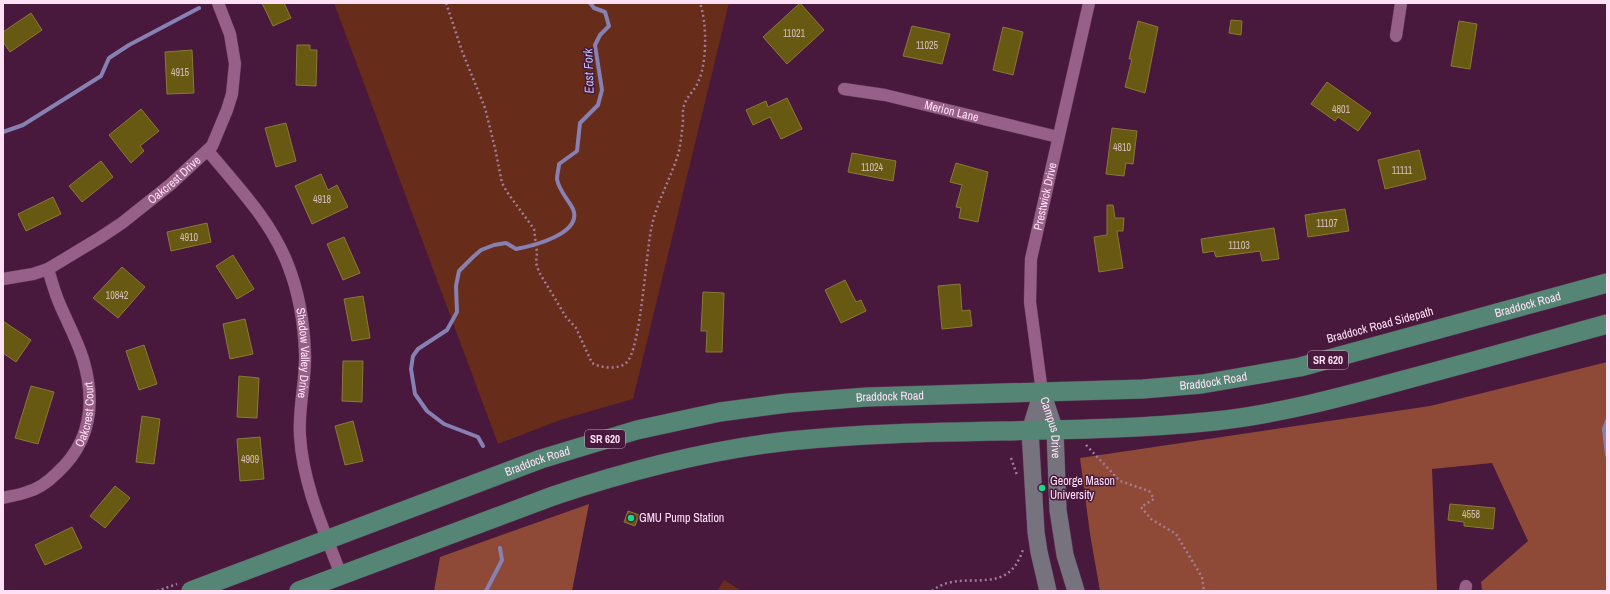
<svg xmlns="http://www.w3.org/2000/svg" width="1610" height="594" font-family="'Archivo Narrow',sans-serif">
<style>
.green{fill:#672c1a}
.forest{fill:#8e4a36}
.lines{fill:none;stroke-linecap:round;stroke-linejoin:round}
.stream{stroke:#8681b2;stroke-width:4}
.building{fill:#675911;stroke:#887a37}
.street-casing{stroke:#5f3655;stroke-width:13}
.secondary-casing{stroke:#5f3655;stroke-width:18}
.primary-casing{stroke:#5f3655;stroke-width:20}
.path{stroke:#a37c99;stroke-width:2.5;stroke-dasharray:2 3;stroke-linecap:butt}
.street{stroke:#976088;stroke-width:12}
.secondary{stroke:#76737e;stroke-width:17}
.primary{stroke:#558574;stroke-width:19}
.poi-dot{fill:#19d989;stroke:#48183d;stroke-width:1.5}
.labels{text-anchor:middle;stroke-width:3;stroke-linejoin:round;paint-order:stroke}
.number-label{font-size:10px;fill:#d9bebc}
.shield{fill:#48183d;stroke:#c8a4be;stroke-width:1}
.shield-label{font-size:11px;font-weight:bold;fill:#ffe0f5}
.street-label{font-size:12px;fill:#ffe0f5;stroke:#48183d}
.poi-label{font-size:12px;fill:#ffe0f5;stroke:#48183d;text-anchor:start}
.water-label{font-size:13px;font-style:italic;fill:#bbc3f9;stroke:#48183d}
</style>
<rect width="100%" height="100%" fill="#48183d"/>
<path class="green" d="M334,3H729L633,399L560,420L498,444Z
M724,580L742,591H717Z"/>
<path class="forest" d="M1607,362V591H1482L1481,582L1528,541L1492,463L1432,469L1437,591H1100L1090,534L1080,458L1430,406Z
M589,504L572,591H434L440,557Z"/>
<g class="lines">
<path class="stream" d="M3,132L23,125L101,76L109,58L129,45L199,8
M1607,421L1604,429L1607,455
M483,446L478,437L444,424L427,411L415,394L411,369L413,356L418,349L447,330L457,312L456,286L459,271L473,257L481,250L494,245L506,243L516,249C532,246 583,234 573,209C568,199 559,191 557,179C557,174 559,168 559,164L577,151L580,123L598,105L602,90L595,45L600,35L609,26L605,12L594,8L590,3
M486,591L502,560L500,548"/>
</g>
<path class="building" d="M262,3H284L291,18L273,26Z
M800,3L824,30L787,64L763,37Z
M31,13L42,30L10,52L3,42V32Z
M1231,20L1242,21L1241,35L1229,33Z
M1138,21L1158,27L1145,93L1125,87L1132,59H1129Z
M1459,21L1477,24L1470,69L1451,66Z
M912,26L950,34L942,64L903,56Z
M1003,27L1023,32L1013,75L993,70Z
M297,45H310V50H317L316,86L296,85Z
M192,50L194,93L167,94L165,52Z
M1327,82L1371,113L1358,131L1338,117L1335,121L1311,104Z
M787,98L802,129L781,139L770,117L753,125L746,110L766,101L768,107Z
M141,109L159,131L140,146L144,151L131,163L109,135Z
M286,123L296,161L276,167L265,128Z
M1112,128L1137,131L1133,164L1126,163L1124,176L1106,174Z
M1419,150L1426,179L1385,189L1378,160Z
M852,153L896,161L893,181L848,172Z
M101,161L113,177L82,202L69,186Z
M956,163L988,172L978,222L959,218L961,208L956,207L962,185L950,182Z
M321,174L328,190L337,185L348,207L312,224L295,186Z
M53,197L61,214L26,231L18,214Z
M1107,205H1113L1115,218H1124L1123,231H1117L1123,268L1099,272L1094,237L1107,235Z
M1345,209L1349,231L1308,237L1305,215Z
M207,223L211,242L171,251L167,232Z
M1274,228L1279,259L1262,261L1260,251L1216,257L1214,251L1203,253L1201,239Z
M344,237L360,273L343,280L327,244Z
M233,255L254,289L237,299L216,266Z
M122,267L145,287L118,318L93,298Z
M845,280L856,302L861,300L866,311L841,323L825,290Z
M960,284L962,311L970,310L972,326L942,329L938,286Z
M703,292L724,293L722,352H706L707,331H701Z
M363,296L370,338L352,341L344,299Z
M245,319L253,354L230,359L223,324Z
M3,321L31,340L16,362L3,353Z
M144,345L157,384L139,390L126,351Z
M343,361H363L362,402L342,401Z
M239,376L259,378L257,418L237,417Z
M31,386L54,392L38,444L15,438Z
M142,416L160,419L154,464L136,462Z
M353,421L363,461L345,465L335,426Z
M260,437L264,479L240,481L237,439Z
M115,486L130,498L105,528L90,516Z
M1450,504L1495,508L1493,529L1464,526V522L1448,520Z
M628,511L639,515L635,526L624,522Z
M72,527L82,548L45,565L35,545Z"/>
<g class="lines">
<g class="street-casing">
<g id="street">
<path d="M1396,36L1401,3"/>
<path id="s1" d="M844,89L885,95L1058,137"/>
<path id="s2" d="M208,151C238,187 271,221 288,265C299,293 304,324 305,354C306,381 298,408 300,436C303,485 324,530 341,575"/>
<path id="s3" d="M3,279L33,274L48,269L101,237L122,223L171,184L212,146L227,110L232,94L235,64L230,34L218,3"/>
<path id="s4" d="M1042,392L1030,302L1031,259L1089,3"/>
<path id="s5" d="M3,498C11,496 19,495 27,492C38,489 49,481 57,473C91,442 96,402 83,359C77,339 66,320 58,300C54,290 51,279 48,269"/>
<path d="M1465,591L1466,586"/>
</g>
</g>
<g class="secondary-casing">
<g id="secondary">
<path id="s6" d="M1042,392L1055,431L1058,510L1065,555L1076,591"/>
<path d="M1042,392L1030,431L1036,532L1039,552L1048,591"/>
</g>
</g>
<g class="primary-casing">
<g id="primary">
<path id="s7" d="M191,591L541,459L637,430L720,412L788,403L867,397L1143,389L1202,384L1300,367L1607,283"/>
<path d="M299,591L553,496C630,470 708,450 789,441C930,426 1073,436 1215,421C1279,414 1342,397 1404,380C1472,362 1539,343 1607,324"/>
</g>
</g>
<path class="path" d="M446,3L462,51L485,108L495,148L502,183L507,192L534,229L537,253L536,263L539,272L566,317L576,328L592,363C600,368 618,370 626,363C641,351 646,249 652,225C658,199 672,176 679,151C681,141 682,131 683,121C683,115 682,109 685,103C688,95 696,89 699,80C707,61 707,23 700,3
M1086,445L1120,481L1149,491L1154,499L1141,507L1151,519L1176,534L1202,577L1204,591
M1011,458L1017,475
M157,591L177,584
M932,591C958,569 998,594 1017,563C1019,559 1022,554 1023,549"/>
<use href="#street" class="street"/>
<use href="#secondary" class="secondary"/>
<use href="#primary" class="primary"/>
</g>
<g class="poi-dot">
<circle cx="1042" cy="488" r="4"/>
<circle cx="631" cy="518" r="4"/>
</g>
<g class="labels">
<g class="number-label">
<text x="794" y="37">11021</text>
<text x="927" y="49">11025</text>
<text x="180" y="76">4915</text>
<text x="1341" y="113">4801</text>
<text x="1122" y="151">4810</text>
<text x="872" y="171">11024</text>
<text x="1402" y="174">11111</text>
<text x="322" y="203">4918</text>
<text x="1327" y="227">11107</text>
<text x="189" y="241">4910</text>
<text x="1239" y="249">11103</text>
<text x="117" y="299">10842</text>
<text x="250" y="463">4909</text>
<text x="1471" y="518">4558</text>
</g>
<g class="shield">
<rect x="1308" y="351" width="40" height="18" rx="3"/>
<rect x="585" y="430" width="40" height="18" rx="3"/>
</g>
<g class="shield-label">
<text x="1328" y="364">SR 620</text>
<text x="605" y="443">SR 620</text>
</g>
<g class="street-label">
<text dy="4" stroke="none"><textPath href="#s1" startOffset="110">Merion Lane</textPath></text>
<text dy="4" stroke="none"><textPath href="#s3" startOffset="201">Oakcrest Drive</textPath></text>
<text dy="4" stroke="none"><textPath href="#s4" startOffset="198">Prestwick Drive</textPath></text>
<text dy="4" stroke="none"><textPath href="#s7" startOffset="1378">Braddock Road</textPath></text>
<text transform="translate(1380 325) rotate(-15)" y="4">Braddock Road Sidepath</text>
<text dy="4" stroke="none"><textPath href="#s2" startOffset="230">Shadow Valley Drive</textPath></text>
<text dy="4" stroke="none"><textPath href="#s7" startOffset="1054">Braddock Road</textPath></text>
<text dy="4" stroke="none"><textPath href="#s7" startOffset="730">Braddock Road</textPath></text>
<text dy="4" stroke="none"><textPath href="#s5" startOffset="128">Oakcrest Court</textPath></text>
<text dy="4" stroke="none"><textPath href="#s6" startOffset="37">Campus Drive</textPath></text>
<text dy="4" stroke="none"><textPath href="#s7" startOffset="370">Braddock Road</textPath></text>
</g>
<g class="poi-label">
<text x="1050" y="485">George Mason<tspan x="1050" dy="14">University</tspan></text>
<text x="639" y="522">GMU Pump Station</text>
</g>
<g class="water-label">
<text transform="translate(588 71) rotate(-92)" y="5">East Fork</text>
</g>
</g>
<rect width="1610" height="594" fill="none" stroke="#ffe0f5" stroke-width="8"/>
</svg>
